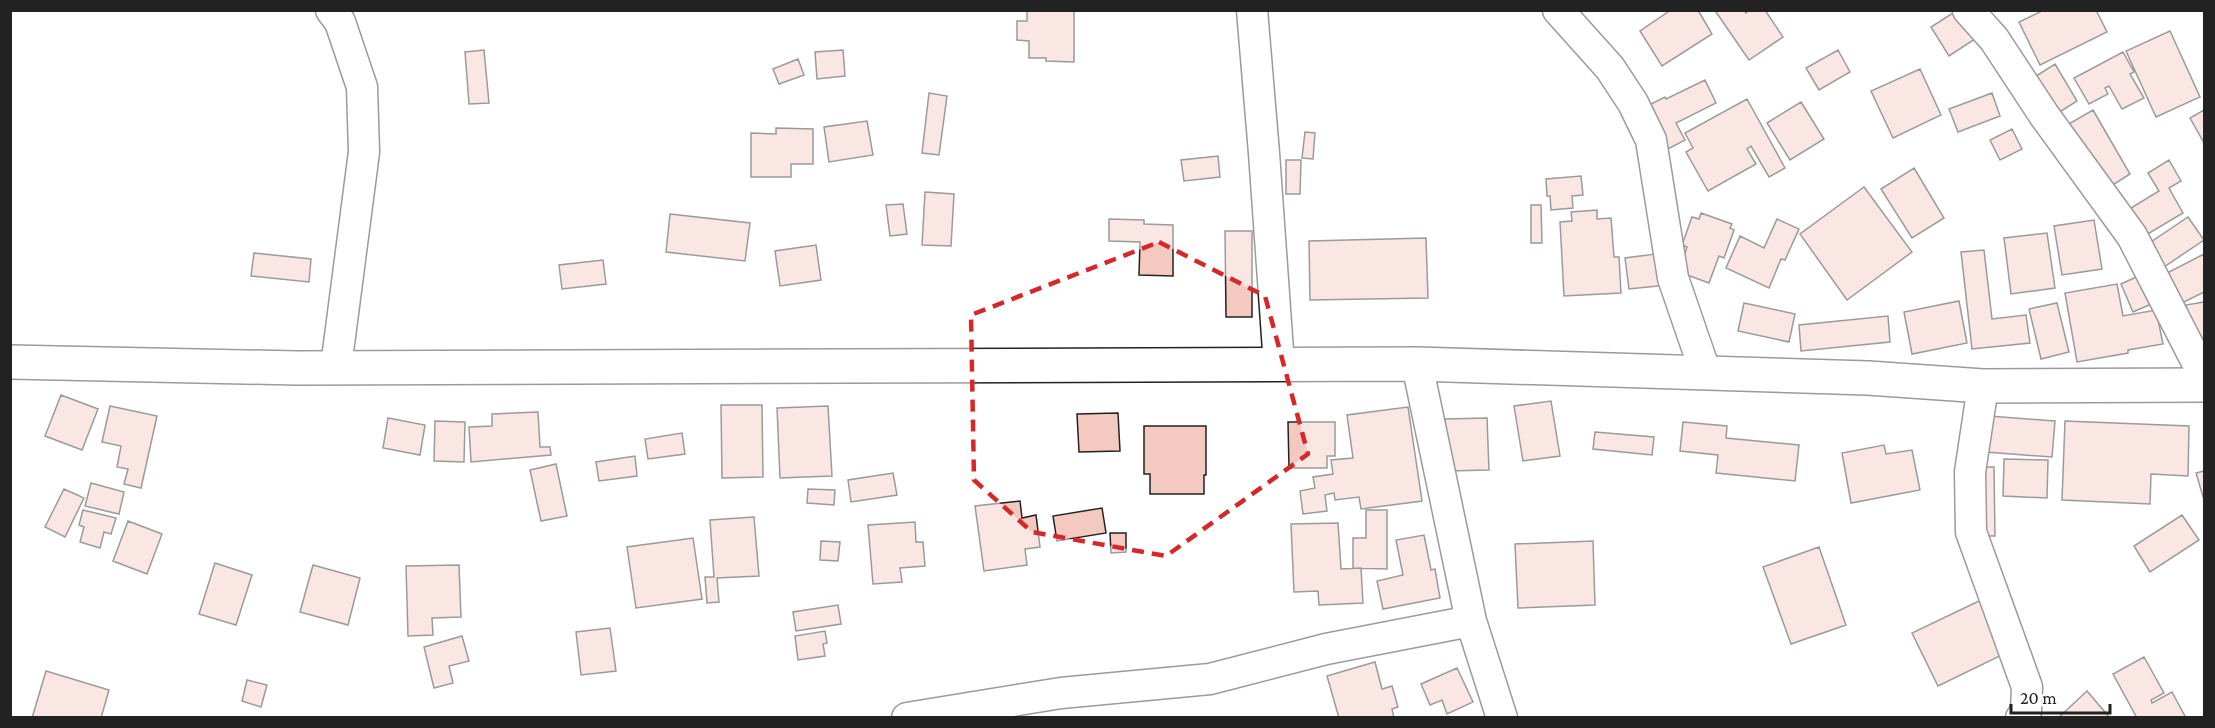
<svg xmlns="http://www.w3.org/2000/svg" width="2215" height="728" font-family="'Crimson Pro',serif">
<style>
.building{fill:#f3c9c0;stroke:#222;stroke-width:1.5}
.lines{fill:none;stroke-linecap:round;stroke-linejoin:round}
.street-casing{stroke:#222;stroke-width:33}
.secondary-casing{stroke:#222;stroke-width:36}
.street{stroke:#fff;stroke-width:30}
.secondary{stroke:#fff;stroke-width:33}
.marked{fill:none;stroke:#d62828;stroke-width:4.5;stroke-dasharray:12 8;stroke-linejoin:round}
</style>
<rect width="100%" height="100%" fill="#fff"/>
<path class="building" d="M1027,10H1074V62L1046,61V58H1029V41L1017,40V21H1027Z
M1671,10H1698L1712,34L1662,66L1640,31Z
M1718,10H1744L1746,13L1749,10H1765L1783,37L1749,60L1716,12Z
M2044,10H2096L2107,32L2040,65L2019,22Z
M1956,11L1975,39L1949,56L1931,27Z
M2170,31L2200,97L2156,117L2126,51Z
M484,50L489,103L469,104L465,52Z
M843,50L845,76L817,79L815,52Z
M1838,50L1850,72L1819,90L1806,68Z
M2123,52L2134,72L2130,74L2144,98L2122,109L2109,86L2105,88L2108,94L2089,104L2074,78Z
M798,59L804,75L779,84L773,69Z
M2055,64L2077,101L2055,115L2033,78Z
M1920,69L1941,115L1893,138L1871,91Z
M1705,80L1716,103L1676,123L1685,140L1668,149L1647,106L1665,97L1666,99Z
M929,93L947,96L939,155L922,153Z
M1992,93L2000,116L1958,132L1949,109Z
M1747,99L1785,168L1769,177L1751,146L1747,149L1756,164L1708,191L1686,152L1693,148L1685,133Z
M1801,102L1824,139L1790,160L1767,123Z
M2093,110L2130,174L2105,190L2067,125Z
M2204,110V143L2190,118Z
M867,121L873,155L829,162L824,127Z
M776,128L813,129V164H791V177H751V133L776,134Z
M2012,129L2022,149L2000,160L1990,140Z
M1305,132L1315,133L1313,159L1302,158Z
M1218,156L1220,177L1184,181L1181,160Z
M1286,160H1301L1300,194H1286Z
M2169,160L2181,181L2169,188L2183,213L2141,238L2126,211L2159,191L2148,173Z
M1914,168L1944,218L1912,238L1881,189Z
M1581,176L1583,195L1572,196L1573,208L1551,210L1550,196H1547L1546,179Z
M1864,187L1912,252L1847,300L1800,234Z
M925,192L954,194L951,246L922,245Z
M903,204L907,234L890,236L886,205Z
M1531,205H1541L1542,243H1531Z
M1597,210V219L1611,218L1614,257H1619L1621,293L1564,296L1560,222L1572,221L1571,212Z
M1701,213L1732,224L1730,228L1734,230L1724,258L1719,256L1709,283L1679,272L1687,247L1682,245L1692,217L1699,219Z
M670,214L750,223L745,261L666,252Z
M2188,217L2204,240L2161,269L2145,246Z
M1109,219L1144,220V224L1173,225V276L1139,275L1140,242L1109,241Z
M1777,219L1799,229L1785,260L1781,259L1769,288L1726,268L1740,236L1764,248Z
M2094,220L2102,269L2062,275L2054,226Z
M1225,231H1252V317H1226Z
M2047,233L2055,288L2011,294L2004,238Z
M1426,238L1428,298L1310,300L1309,241Z
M816,245L821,280L780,286L775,251Z
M1984,250L1992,319L2026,315L2030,343L1972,349L1961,252Z
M254,253L311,259L309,282L251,276Z
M1663,253L1667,285L1629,289L1625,258Z
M2204,254V292L2182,303L2167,273Z
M603,260L606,284L562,289L559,265Z
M2143,274L2156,302L2133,312L2121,284Z
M2117,284L2123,316L2156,310L2163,344L2128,350V353L2077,362L2065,293Z
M1959,301L1967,343L1912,354L1904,312Z
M2204,302V347L2193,348L2186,305Z
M1744,303L1795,314L1789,342L1738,331Z
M2057,303L2069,352L2041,359L2029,309Z
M1888,316L1890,342L1801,351L1799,325Z
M61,395L98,409L82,450L45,436Z
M1551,401L1560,456L1523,461L1514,406Z
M721,405H762L763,477L722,478Z
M110,406L157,416L141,488L124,484L128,469L117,467L121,446L102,442Z
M828,406L832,476L780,478L777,408Z
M1408,407L1422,501L1361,509L1359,497L1335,500L1334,493L1325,495L1327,511L1303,514L1300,491L1315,488L1313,477L1333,474L1331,460L1353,458L1347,415Z
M538,412L540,447H550L551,455L471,462L469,427L492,426V414Z
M1118,413L1120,451L1079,452L1077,414Z
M1989,416L2055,421L2052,457L1986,452Z
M388,418L425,425L420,455L383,448Z
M1487,418L1489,470L1447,471L1445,419Z
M435,421L465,422L464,462L434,461Z
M2065,421L2189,426L2188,476L2151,474L2150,504L2062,500Z
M1288,422H1335V456H1327V468H1289Z
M1683,422L1727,426L1726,438L1799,445L1795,481L1716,473L1718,455L1680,451Z
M1144,426H1206V475H1204V494H1150V474H1144Z
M1595,432L1654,437L1652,455L1593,449Z
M682,433L685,454L648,459L645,439Z
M1884,445L1886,454L1912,450L1920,490L1851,503L1842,453Z
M635,456L637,476L599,481L596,462Z
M2004,459L2048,460L2047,498L2003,496Z
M556,464L567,516L541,521L530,470Z
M1974,467H1994L1995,536H1976Z
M2204,471V500L2196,473Z
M893,473L897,495L851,502L848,480Z
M91,483L124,492L119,514L85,506Z
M64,489L84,498L65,537L45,527Z
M808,489L835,490L834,505L807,503Z
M1020,501L1022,518L1036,515L1040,547L1025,549L1027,565L984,571L975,506Z
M1102,508L1106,533L1057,541L1053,516Z
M83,510L116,518L111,534L104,532L100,548L80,542L84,527L79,525Z
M1366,510H1387V569L1353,568V538H1366Z
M2182,515L2199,540L2150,572L2134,546Z
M754,517L759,576L717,578L719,602L707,603L705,577H714L710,520Z
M128,521L162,534L147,574L113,561Z
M915,522L916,542H923L925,566L900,568L902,582L873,584L868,525Z
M1338,523L1341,569L1361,568L1363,603L1319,605L1318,591L1294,592L1291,524Z
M1110,533H1126V552L1111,553Z
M1424,535L1431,570L1435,569L1440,598L1383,609L1377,581L1403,575L1396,540Z
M693,538L702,599L636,608L627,547Z
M821,541L840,542L838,561L820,560Z
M1593,541L1595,605L1518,608L1515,544Z
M1819,547L1846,625L1791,644L1763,567Z
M215,563L252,575L236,625L199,614Z
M313,565L360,578L348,625L300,612Z
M459,565L461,617L432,618L433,635L408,636L406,566Z
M1981,600L2006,653L1938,686L1912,633Z
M838,605L841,624L796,631L793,612Z
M610,628L616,671L581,675L576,632Z
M825,631L827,643L823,644L825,656L798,660L795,636Z
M462,636L469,661L449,666L453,683L434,688L424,647Z
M2144,657L2164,693L2151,700L2152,703L2172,692L2186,718H2137L2113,674Z
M1375,662L1382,689L1392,686L1398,707L1392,709L1394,718H1339L1327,676Z
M1457,668L1473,702L1447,714L1442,700L1430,705L1421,684Z
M46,671L109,690L101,718H32Z
M247,680L267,685L261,707L242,701Z
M2087,691L2110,718H2058Z"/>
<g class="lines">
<g class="street-casing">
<path id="street" d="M331,10L340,22L362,87L364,152L336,367
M1252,10L1264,153L1279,365
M1558,10L1610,68L1633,103L1651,140L1673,278L1706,374
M1968,10L1994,39L2044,115L2132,236L2204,376
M1417,364L1471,621L1502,718
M1983,386L1970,472L1971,532L2027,687L2026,712L2021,718
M907,718L1061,693L1210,679L1326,649L1471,621"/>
</g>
<g class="secondary-casing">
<path id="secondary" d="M10,362L297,368L1417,364L1868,378L1983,386L2204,385"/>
</g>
<use href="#street" class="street"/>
<use href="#secondary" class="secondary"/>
</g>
<path d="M0 0H2215V728H0ZM1159,242L1265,296L1308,454L1166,556L1032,532L974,480L971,315Z" fill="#fff" fill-opacity=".55" fill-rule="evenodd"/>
<path class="marked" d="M1159,242L1265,296L1308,454L1166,556L1032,532L974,480L971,315Z"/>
<rect width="2215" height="728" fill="none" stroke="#222222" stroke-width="24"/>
<path d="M2011 704v9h99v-9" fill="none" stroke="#222222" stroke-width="3"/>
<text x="2020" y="704" font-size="18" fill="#222222" stroke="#ffffff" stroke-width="4.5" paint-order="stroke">20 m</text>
</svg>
